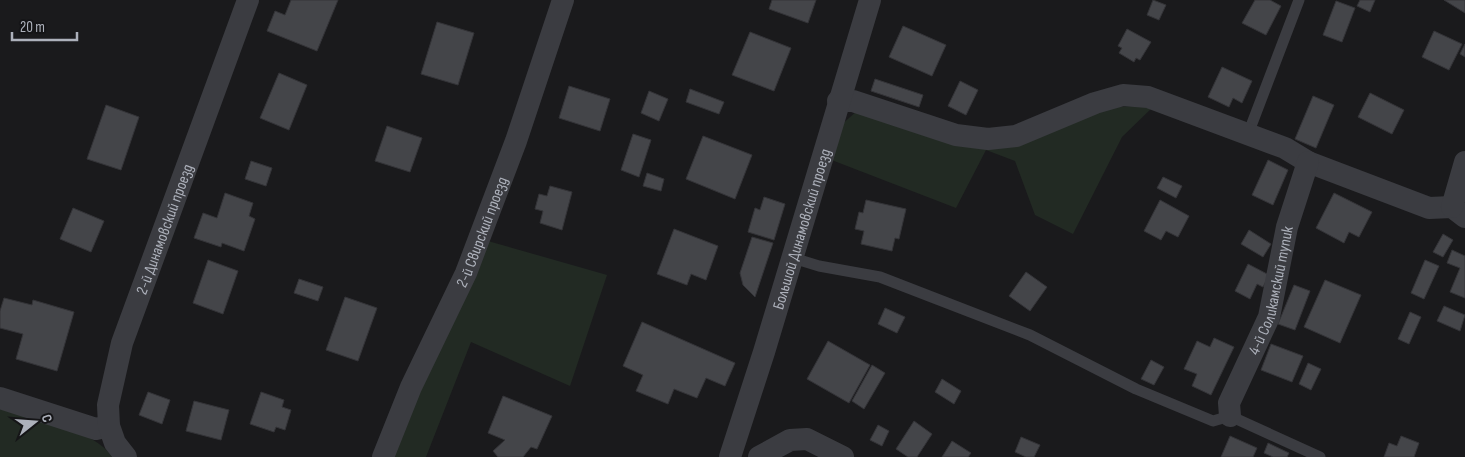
<svg xmlns="http://www.w3.org/2000/svg" width="1465" height="457" font-family="'Sofia Sans Condensed',sans-serif">
<style>
.green{fill:#222a23}
.building{fill:#444549;stroke:#343438}
.lines{fill:none;stroke-linecap:round;stroke-linejoin:round}
.service{stroke:#3b3c41;stroke-width:11}
.minor{stroke:#3b3c41;stroke-width:22}
.labels{text-anchor:middle;stroke-width:4;stroke-linejoin:round;paint-order:stroke}
.street-label{font-size:16px;fill:#adb1bb;stroke:#151517}
</style>
<rect width="100%" height="100%" fill="#1a1a1c"/>
<path class="green" d="M1155,105L1122,137L1073,234L1035,215L1015,161L986,150L956,208L829,159L840,126L858,110L955,139L1097,108Z
M488,241L607,275L570,386L471,342L426,457H391Z
M0,407C30,417 96,430 112,457H0Z"/>
<path class="building" d="M291,0H338L317,51L267,31L275,11L285,15Z
M772,0H816L808,23L769,9Z
M1153,0L1166,5L1159,20L1147,15Z
M1255,0H1270L1281,6L1266,35L1242,23Z
M1360,0H1375L1370,12L1357,6Z
M1444,0H1465V13Z
M1336,1L1355,8L1342,42L1323,35Z
M437,22L474,33L458,85L421,74Z
M903,26L946,45L932,76L889,57Z
M1127,29L1151,42L1140,60L1136,58L1134,62L1119,53L1122,48L1118,46Z
M1434,31L1462,44L1449,70L1422,57Z
M750,32L791,48L774,91L732,75Z
M1465,44V57L1460,54Z
M1222,67L1252,81L1242,103L1233,98L1229,107L1208,97Z
M279,73L307,85L289,130L260,118Z
M875,79L923,95L919,107L871,91Z
M960,81L978,90L966,115L948,106Z
M569,86L610,99L600,131L559,118Z
M690,89L724,102L719,114L686,102Z
M649,91L668,99L659,121L641,113Z
M1370,93L1404,110L1392,134L1358,117Z
M1313,96L1334,105L1316,148L1295,139Z
M106,105L139,117L121,170L87,159Z
M387,126L422,138L410,172L375,161Z
M633,134L651,140L639,177L621,170Z
M703,136L752,155L735,199L686,179Z
M1268,160L1288,170L1273,205L1252,195Z
M251,161L272,168L266,186L245,179Z
M647,173L664,179L661,191L643,186Z
M1163,177L1182,186L1176,198L1157,188Z
M550,186L572,192L562,230L540,223L543,211L535,209L539,194L547,196Z
M225,193L253,203L249,216L255,219L244,251L222,243L221,247L194,238L203,213L217,218Z
M1334,193L1372,212L1359,237L1349,232L1344,243L1316,228Z
M764,197L785,204L774,240L748,232L755,208L760,210Z
M866,200L906,209L899,239L895,238L892,251L861,244L864,231L855,229L859,212L863,213Z
M1160,200L1189,216L1178,237L1166,231L1161,240L1144,231Z
M73,208L104,221L91,252L60,239Z
M674,229L718,246L706,280L691,274L687,285L657,274Z
M1249,230L1271,244L1263,257L1241,244Z
M1443,234L1453,240L1443,257L1433,252Z
M752,237L773,243L755,297L743,285L740,273Z
M1452,250L1465,256V298L1450,292L1460,268L1447,263Z
M208,260L238,271L223,314L193,303Z
M1425,260L1439,266L1424,299L1411,293Z
M1248,264L1269,275L1263,287L1257,284L1250,299L1235,291Z
M1026,272L1047,287L1030,311L1009,296Z
M299,279L323,287L318,301L294,293Z
M1325,280L1361,295L1340,343L1304,327Z
M1294,285L1310,291L1295,330L1278,324Z
M345,297L377,308L358,361L326,350Z
M4,298L32,305L33,300L74,312L57,371L16,359L23,334L0,328V311Z
M1444,306L1465,315L1460,331L1437,321Z
M885,308L905,317L897,333L878,324Z
M1410,312L1421,317L1409,344L1398,339Z
M642,322L735,363L725,386L706,378L697,398L674,389L668,404L636,391L643,375L623,366Z
M1214,338L1234,347L1211,395L1192,386L1197,374L1184,369L1197,341L1210,347Z
M828,341L870,365L849,403L807,379Z
M1271,344L1303,356L1292,382L1261,370Z
M1151,360L1164,367L1154,385L1141,379Z
M1308,363L1321,369L1311,390L1299,384Z
M872,365L885,373L864,409L852,401Z
M942,379L961,391L954,404L935,392Z
M148,392L170,400L162,424L139,415Z
M261,392L284,400L282,407L291,410L285,430L276,427L274,432L250,424Z
M503,396L552,416L537,449L531,447L523,457H498L493,451L505,440L488,433Z
M194,401L229,410L221,440L186,431Z
M914,421L932,434L917,457H908L896,449Z
M878,425L889,431L882,446L870,440Z
M1230,436L1257,448L1253,457H1221Z
M1401,436L1419,443L1414,457H1384L1389,443L1397,446Z
M1021,437L1040,445L1034,457H1026L1015,452Z
M952,441L971,453L968,457H942Z
M1268,443L1289,453L1287,457H1273L1264,453Z"/>
<g class="lines">
<path class="service" d="M1248,134L1299,0
M793,258L819,266L880,277L1030,335L1136,389L1213,421L1230,416L1320,457"/>
<g class="minor">
<path d="M838,101H853L956,135L988,139L1016,136L1095,103L1123,95L1148,97L1285,148L1308,162L1429,208L1452,207L1465,217"/>
<path d="M1452,207L1465,162"/>
<path d="M0,398L96,429L109,426"/>
<path id="s1" d="M1230,416L1229,403L1269,317L1287,227L1308,162"/>
<path id="s2" d="M126,457L115,443L109,426L108,405L122,343L248,0"/>
<path id="s3" d="M383,457L411,387L466,273L516,141L563,0"/>
<path id="s4" d="M730,457L764,352L870,0"/>
<path d="M759,457L790,440L807,439L843,457"/>
</g>
</g>
<g class="labels">
<g class="street-label">
<text dy="6" stroke="none"><textPath href="#s2" startOffset="242">2-й Динамовский проезд</textPath></text>
<text dy="6" stroke="none"><textPath href="#s4" startOffset="239">Большой Динамовский проезд</textPath></text>
<text dy="6" stroke="none"><textPath href="#s3" startOffset="246">2-й Свирский проезд</textPath></text>
<text dy="6" stroke="none"><textPath href="#s1" startOffset="134">4-й Соликамский тупик</textPath></text>
</g>
</g>
<g transform="translate(35 422) rotate(73)" stroke="#151517" stroke-width="4" paint-order="stroke">
<path d="M0-4L9 19L0 12L-9 19Z" fill="#adb1bb"/>
<text y="-8" font-size="14" font-weight="bold" text-anchor="middle" fill="#adb1bb">С</text>
</g>
<path d="M12 32v8h65v-8" fill="none" stroke="#adb1bb" stroke-width="2.5"/>
<text x="20" y="32" font-size="15" fill="#adb1bb" stroke="#151517" stroke-width="4" paint-order="stroke">20 m</text>
</svg>
